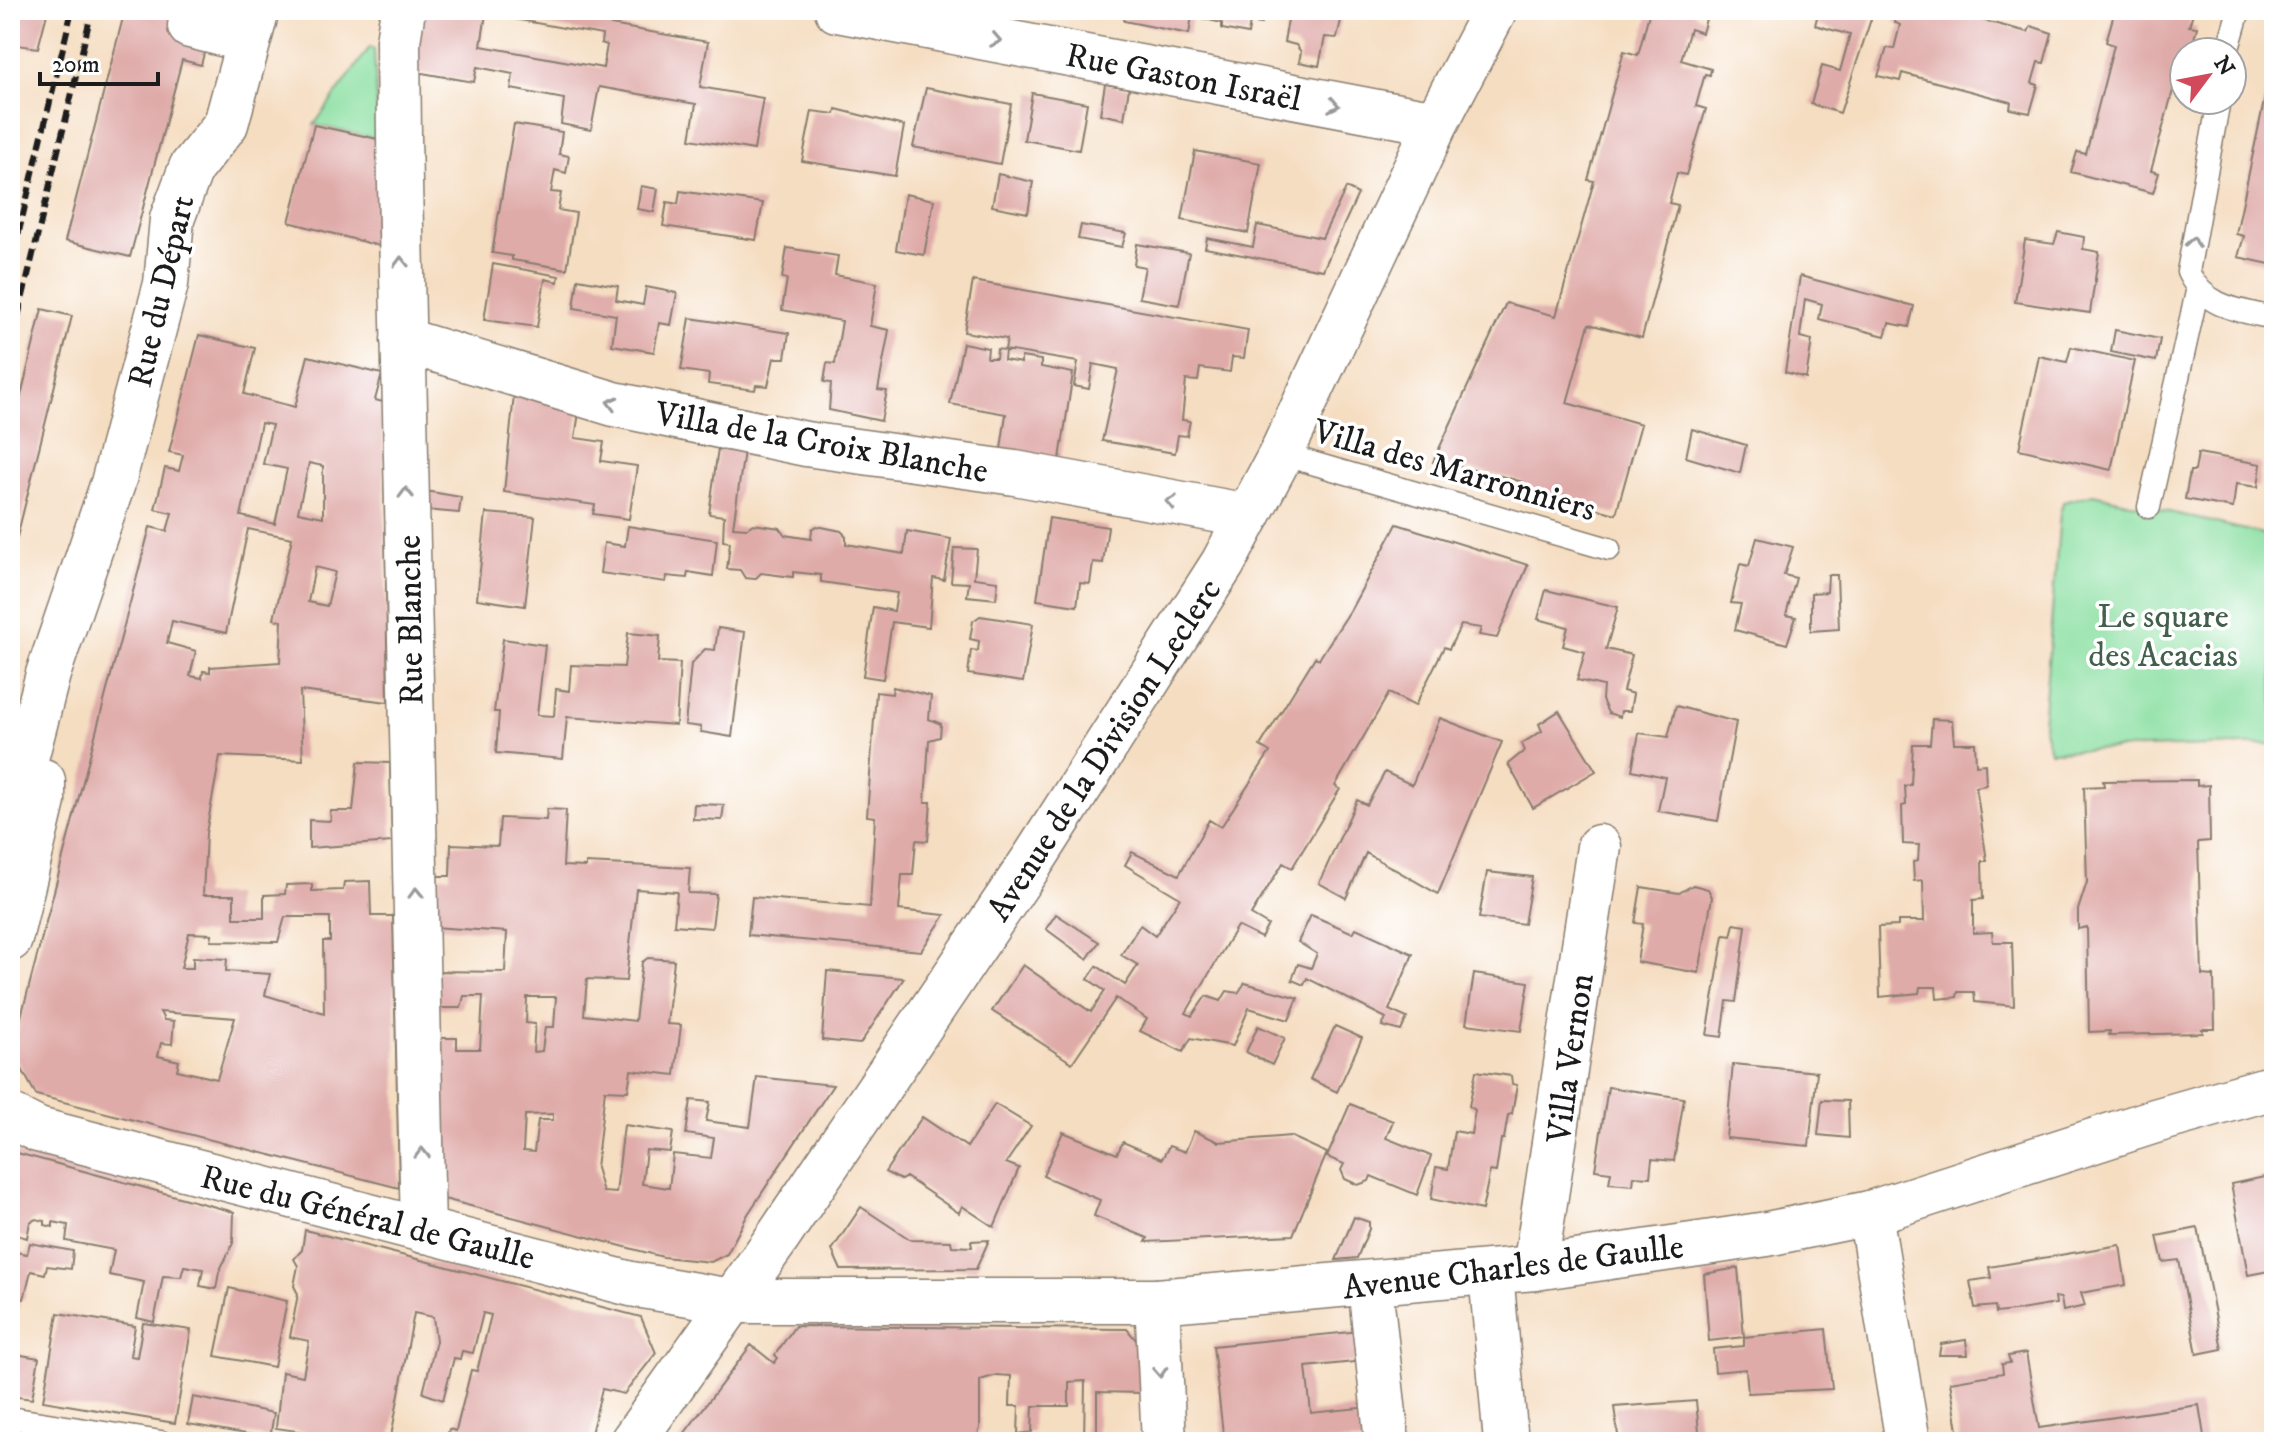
<svg xmlns="http://www.w3.org/2000/svg" width="2284" height="1452" font-family="'IM FELL DW Pica',serif">
<style>
.green{fill:#8adfa1;stroke:#537e5e;stroke-width:2}
.building{fill:#dfaba9;fill-rule:evenodd}
.lines{fill:none;stroke-linecap:round;stroke-linejoin:round}
.lane-casing{stroke:#887c6e;stroke-width:25}
.street-casing{stroke:#887c6e;stroke-width:47}
.secondary-casing{stroke:#887c6e;stroke-width:47}
.primary-casing{stroke:#887c6e;stroke-width:47}
.lane{stroke:#fff;stroke-width:22}
.street{stroke:#fff;stroke-width:44}
.secondary{stroke:#fff;stroke-width:44}
.primary{stroke:#fff;stroke-width:44}
.rail{stroke:#1c1c1c;stroke-width:6;stroke-dasharray:12 6;stroke-linecap:butt}
.oneway{stroke:#999}
.labels{text-anchor:middle;stroke-width:7;stroke-linejoin:round;paint-order:stroke}
.street-label{font-size:34px;fill:#1c1c1c;stroke:#fff}
.park-label{font-size:34px;fill:#42604b;stroke:#fff}
</style>
<rect width="100%" height="100%" fill="#fff"/>
<filter id="ink" filterUnits="userSpaceOnUse"><feTurbulence type="fractalNoise" baseFrequency=".0125" numOctaves="2"/><feDisplacementMap in="SourceGraphic" scale="16" xChannelSelector="R" yChannelSelector="G"/><feConvolveMatrix kernelMatrix="1 2 1 2 8 2 1 2 1" color-interpolation-filters="sRGB"/></filter>
<filter id="wash" filterUnits="userSpaceOnUse"><feTurbulence type="fractalNoise" baseFrequency=".006" numOctaves="4" result="noise"/><feDisplacementMap in="SourceGraphic" scale="32" xChannelSelector="R" yChannelSelector="G"/><feGaussianBlur stdDeviation="1.8" result="paint"/><feColorMatrix in="noise" values="0 0 0 0 0 0 0 0 0 0 0 0 0 0 0 0 0 1.4 0 .05"/><feComposite in="paint" operator="in"/></filter>
<g filter="url(#wash)">
<rect width="100%" height="100%" fill="#f5ddc1"/>
<path class="green" d="M370,47L374,49L378,139L314,125Z
M2093,494L2271,536L2274,744L2050,751L2043,725L2060,513L2063,502Z"/>
<g id="blocks">
<path class="building" d="M10,10H48L38,48L10,44Z
M125,10H215L201,65L182,60L130,257L65,241Z
M420,10H614L611,25L708,42L700,87L763,98L754,150L690,139L696,104L599,87L591,130L561,124L564,99L511,89L513,74L477,67L474,82L416,72ZM486,14L602,35L601,43L607,45L603,68L481,46Z
M1126,10H1353L1352,18L1342,16L1337,38L1325,37L1319,66L1299,62L1301,52L1296,45L1284,42L1289,14L1283,12L1281,19L1263,16L1261,24L1250,22L1248,34L1222,29V23L1192,16L1189,34L1124,21Z
M1650,10H1695L1694,14L1706,19L1702,33L1690,29L1681,60L1711,69L1710,75L1705,74L1696,106L1706,109L1686,175L1677,173L1669,203L1678,205L1642,338L1589,324L1567,403L1641,424L1616,514L1521,488L1523,482L1489,473L1433,462L1506,303L1556,316L1594,181L1588,180L1624,51L1638,55Z
M1819,10H1874L1840,113L1811,104L1822,66L1840,71L1850,35L1815,25Z
M1897,10H1942L2028,32L2031,26L2052,33L2044,63L2038,62L2032,83L2038,85L2030,113L2010,109L2011,102L1902,73L1900,81L1878,76L1887,48L1894,49L1900,25L1894,22Z
M2115,10H2194L2189,26L2197,27L2191,52H2184V62L2181,61L2151,171L2159,173L2153,193L2071,172L2077,152L2086,154L2114,45L2106,42Z
M1105,84L1129,88L1124,119L1100,114Z
M926,88L1011,104L1000,164L913,147Z
M2266,92L2274,94V265L2238,257L2244,236L2236,234Z
M1032,93L1087,103L1079,150L1024,140Z
M836,109L904,126L895,176L802,161L812,111L835,114Z
M514,124L562,132L559,154L569,156L566,173L555,170L551,192L561,193L558,210L576,213L567,269L512,260V256L492,253Z
M314,125L378,139L379,246L289,222Z
M1195,151L1261,163L1248,233L1182,220Z
M998,174L1033,182L1028,213L992,206Z
M641,186L658,189L654,212L637,209Z
M1346,188L1358,194L1323,270L1205,248L1207,238L1253,247L1257,225L1322,238Z
M680,191L763,203L756,240L663,226L667,202L678,204Z
M905,194L934,200L924,255L896,250Z
M1081,225L1126,233L1122,247L1078,239Z
M2058,232L2084,237L2083,249L2099,252L2090,313L2015,302L2025,240L2054,244Z
M1137,244L1189,253L1179,305L1139,298L1145,267L1134,265Z
M787,248L838,256L835,275L877,283L870,326L889,330L878,390L887,391L881,421L829,410L831,383L824,382L827,363L835,364L842,321L782,310L787,279L782,278Z
M493,264L559,276L558,282L545,279L537,327L484,320Z
M1800,276L1914,306L1909,327L1889,323L1885,336L1819,319L1822,304L1805,299L1800,337L1812,340L1806,378L1785,372Z
M578,279L618,286L616,300L643,305L646,287L677,293L671,325L659,323L654,352L612,345L616,315L574,308Z
M973,281L1248,330L1244,358L1232,357L1230,372L1200,368L1198,381L1186,380L1182,420L1190,421L1187,436L1178,435L1175,453L1102,441L1118,369L1093,364L1089,389L1074,386L1078,362L1005,350L1007,339L964,332Z
M42,309L72,316L17,537L10,535V441Z
M690,318L789,333L785,358H774L768,386L756,385L755,390L708,384L709,374L681,370Z
M2115,330L2160,339L2156,361L2111,352Z
M199,335L255,348L244,394L295,407L308,356L382,374L375,400L383,402L388,702L300,691L303,760L220,756L206,833L203,895H234V918H264V895L285,894L286,885L312,884V891L343,890L344,882L370,881L371,916H393L399,1188L36,1095L12,1051L150,527L167,531L172,513L155,509L165,468L179,471L183,455L169,452ZM261,423L272,425L263,464L287,469L275,524L241,516ZM309,463L323,466V517L298,512ZM248,529L292,538L274,619L282,621L280,662L210,667V672L203,671L202,678L190,676L196,651L167,643L172,621L226,633ZM315,567L335,572L327,606L308,602ZM285,917H330V941H323L324,1013L265,995L270,974L226,971L227,959L193,957V968H181L189,933L212,934L211,941L278,942ZM160,1012L235,1018L217,1079L177,1070L179,1061L158,1056L161,1043L172,1044L174,1021L164,1020Z
M963,343L988,348L987,358H996L997,349L1005,350L1004,360L1021,363V357L1041,360V367L1073,373L1058,472L999,463L1006,414L950,404Z
M2071,347L2135,361L2111,470L2019,449L2039,356L2067,362Z
M515,385L580,406L575,438L604,442L601,461L637,466L629,519L593,514L595,505L504,492Z
M1692,429L1746,445L1740,473L1686,457Z
M718,448L744,451L733,527L747,528L753,524L780,528L785,535L811,539L812,529L817,526L841,531L846,536V544L904,554L907,531L951,539L944,580L933,578L929,627L892,622L883,679L863,676L873,607L894,611L897,593L821,582V575L793,572V577L761,573L755,579L745,578L740,570L727,569L730,542L723,541L724,516L709,514Z
M2198,453L2261,464L2258,487L2236,484L2233,508L2185,499L2190,471H2195Z
M425,491L461,497L459,513L425,510Z
M486,513L535,517L525,606L477,599Z
M1049,518L1108,527L1103,563L1093,562L1090,584L1080,583L1077,606L1037,600Z
M1397,524L1528,565L1497,638L1479,635L1481,628L1461,625L1449,649L1444,647L1415,706L1389,693L1335,786L1340,789L1292,868L1283,863L1251,915L1268,925L1261,938L1237,926L1186,1013L1192,1016L1206,996L1221,1001L1227,991L1238,993L1245,983L1298,998L1289,1020L1249,1008L1233,1046L1191,1038L1183,1052L1140,1031L1147,1019L1116,998L1072,1063L992,1011L1023,965L1091,1012L1105,991L1088,979L1097,966L1125,985L1138,965L1121,955L1140,925L1155,936L1180,898L1125,865L1132,852L1179,875L1209,820L1221,827L1270,752L1260,746L1315,657L1319,659L1350,611Z
M628,526L717,540L713,576L688,572L687,578L667,576L666,582L600,573L604,543L625,546Z
M1757,538L1793,547L1784,575L1796,578L1786,615L1796,617L1787,644L1735,630L1741,604L1731,603L1740,564L1749,566Z
M954,548L977,549L974,578L998,581L996,599L967,596L969,583L951,582Z
M1828,575H1837L1839,629L1811,631V593L1827,592Z
M1546,590L1618,607L1606,649L1632,655L1623,691L1633,694L1630,711H1621L1620,717L1608,713L1602,700L1603,686L1577,680L1585,652L1563,646L1568,627L1538,619Z
M980,616L1033,624L1023,682L968,674L971,650L978,651L979,641L970,639L973,621Z
M718,628L745,632L732,737L701,732V727L685,725L691,664L705,649L715,650Z
M628,633L660,636L658,662L680,663L676,725L567,717L563,759L496,753L499,712H494L503,639L545,645L537,715L554,716L556,689L569,691L571,665L624,667Z
M893,687L931,696L929,719L941,724L940,737L929,740L925,802H931L928,841L916,840L913,875H902L899,910L945,915L921,951L748,935L752,897L870,907L875,817L867,816L876,692L892,694Z
M1676,706L1736,722L1718,821L1658,811L1665,777L1632,770L1639,733L1668,737Z
M1559,711L1596,771L1533,808L1508,764L1524,751L1521,744L1542,731L1539,724Z
M1440,718L1502,742L1438,894L1366,853L1346,898L1319,883L1357,800L1367,805L1385,772L1412,785Z
M1932,719L1952,720L1954,743H1975L1976,765L1985,764L1986,785L1976,787L1987,861H1982L1983,899L1973,900V933L1992,932L1993,942H2012L2014,1006L1975,1002L1974,992H1958L1957,997L1937,999L1936,987H1920L1919,993L1880,997L1878,927L1898,926V921H1924L1923,880L1914,881L1913,862L1918,861L1919,845L1903,844L1902,806L1906,805L1905,786L1911,785L1913,744H1930Z
M358,762L390,763L392,842L309,848V820L331,821L330,811H353Z
M2197,780V786L2209,785L2210,841L2198,842L2202,975L2214,976L2215,1029H2202L2203,1033L2109,1035L2110,1031L2089,1032L2087,927L2078,929V910L2087,882L2084,787L2104,786L2103,781Z
M694,804L724,805L722,820L693,819Z
M547,809L566,810L563,866L586,867V863L690,868L688,893L716,894L712,928L674,925L677,892L636,889L626,981L587,979L584,1015L635,1021L642,962L648,958L674,960L667,1024L681,1025L675,1075L631,1070L628,1091L605,1090L596,1168L603,1192L616,1193L624,1125L673,1132L670,1152L646,1150L642,1184L669,1188L673,1154L711,1158L714,1138L686,1134L691,1100L710,1102L706,1121L750,1127L757,1077L833,1085L748,1214L727,1254L711,1262L663,1257L444,1199L435,1038H457V1049H480L483,996H464L461,1008H435L434,971L505,972L507,932L433,927V876H450L451,844L498,846L500,818L546,820ZM527,997H556L554,1027H545L542,1051L533,1052L535,1024L526,1023ZM553,1114V1120H538L534,1152L523,1151L525,1115Z
M1487,872L1532,877L1524,924L1479,918Z
M1693,885L1708,889L1712,897L1699,973L1637,962L1643,924L1635,923L1641,887L1679,893Z
M1056,914L1099,942L1087,959L1046,929Z
M1311,915L1353,933L1356,928L1413,954L1389,1010L1407,1018L1401,1031L1382,1026L1386,1018L1307,978L1304,985L1292,980L1298,964L1311,968L1317,954L1298,942Z
M1734,924L1746,926L1736,1002L1727,1001L1722,1037L1707,1035L1724,935L1731,936Z
M827,971L904,978L860,1044L822,1040Z
M1474,974L1529,982L1521,1031L1466,1024Z
M1258,1026L1285,1038L1272,1065L1246,1052Z
M1335,1026L1362,1038L1337,1092L1310,1079Z
M1733,1064L1817,1072L1809,1146L1726,1138Z
M1476,1071L1511,1076L1512,1084L1517,1085L1512,1114L1508,1115L1504,1139H1501L1496,1172L1490,1171L1482,1210L1431,1199L1436,1167L1448,1169L1454,1131L1471,1134L1475,1110L1469,1106Z
M1608,1087L1684,1098L1674,1161L1652,1159L1650,1177L1634,1176L1633,1185L1609,1183L1611,1172L1595,1170Z
M1822,1100L1848,1101L1849,1138L1818,1135Z
M995,1104L1031,1126L1006,1163L1019,1168L994,1227L962,1206L959,1213L906,1177L901,1180L885,1172L922,1117L967,1147Z
M1350,1104L1393,1121L1386,1138L1431,1156L1417,1195L1371,1176L1369,1181L1358,1185L1345,1179L1341,1170L1344,1164L1327,1157Z
M1194,1131L1219,1142L1290,1136L1327,1153L1293,1235L1146,1242L1148,1238L1094,1216L1100,1200L1043,1176L1063,1132L1117,1154L1123,1142L1162,1159L1169,1146L1185,1152Z
M10,1151L234,1212L233,1243L219,1272L216,1289L200,1286L203,1269L184,1266L181,1277L163,1276L154,1322L137,1318L144,1282L109,1275L114,1250L66,1241L68,1225L53,1222V1227L45,1225V1221L36,1219L30,1222L27,1238L10,1233Z
M2274,1175V1270L2248,1275L2231,1184Z
M861,1207L911,1240L951,1241L952,1246L972,1247L971,1241L989,1240L976,1269L841,1270L832,1250Z
M1354,1217L1369,1222V1229L1357,1258L1336,1260Z
M2198,1228L2222,1349L2197,1354L2179,1260L2163,1262L2157,1236Z
M305,1230L641,1317L656,1353L624,1394L602,1389L589,1442H446L449,1429L456,1431L471,1370L477,1371L491,1315L483,1313L473,1353L462,1351L460,1359L454,1358L443,1400L423,1393L436,1341L433,1317L414,1313L390,1442H302L304,1432L276,1428L282,1372L303,1376L309,1341L290,1337L298,1294L294,1286L298,1266L294,1259L302,1250Z
M30,1243L73,1251L71,1269L47,1266L45,1274L31,1271L24,1299H20L10,1349V1251L27,1254Z
M2120,1245L2126,1285L2081,1293L2085,1306L2063,1311L2061,1298L2055,1297L2056,1304L2014,1311L1996,1313L1995,1306L1975,1308L1970,1281L1991,1278L1989,1267Z
M1738,1268L1744,1337L1709,1341L1704,1274Z
M229,1288L287,1301L274,1367L215,1356Z
M58,1313L135,1326L130,1356L137,1357L143,1323L191,1330L175,1423L43,1401Z
M795,1326L1127,1329L1141,1346L1142,1393L1097,1392V1442H1084L1085,1381L1069,1382V1406H1033L1032,1432L1018,1434L1019,1406H1010L1011,1376L997,1375L980,1380V1428L975,1442H678L751,1345L774,1363L778,1358L775,1355Z
M1826,1329L1832,1389L1748,1393L1746,1369L1715,1372L1713,1349L1744,1346V1337Z
M1360,1331L1364,1361L1306,1367L1311,1413L1369,1407L1373,1442H1224L1213,1346Z
M1966,1340L1968,1355H1939L1941,1344Z
M10,1353L39,1358L32,1399L10,1396Z
M2026,1353L2039,1428L2199,1405L2205,1442H1960L1950,1382L2003,1373L2002,1364L2010,1363L2008,1356Z
M193,1397L274,1413L270,1438L188,1424Z
M1696,1401L1700,1442H1619L1614,1407Z"/>
</g>
</g>
<g filter="url(#ink)">
<use href="#blocks" fill-opacity="0" stroke="#887c6e" stroke-width="2"/>
<g class="lines">
<g class="lane-casing">
<path id="lane" d="M2227,52L2239,10
M2219,100L2188,272C2205,308 2238,310 2274,318
M1281,454L1609,549
M2149,507L2197,292
M10,1418L161,1442"/>
</g>
<g class="street-casing">
<path id="street" d="M403,10L398,41L399,137L423,1231
M837,10L1436,123
M190,26L242,39
M403,340L614,404L806,444L1015,473L1248,516
M10,820L48,674L113,483L166,284L172,219L191,168L226,124L257,10
M10,939L43,801V781
M1870,1213L1908,1442
M1535,1268L1599,847
M1491,1273L1506,1442
M1370,1285L1387,1442
M1157,1301L1164,1442"/>
</g>
<g class="secondary-casing">
<path id="secondary" d="M10,1116L38,1130L631,1284L731,1301H1157L1535,1268L1767,1234L1870,1213L2155,1121L2274,1087"/>
</g>
<g class="primary-casing">
<path id="primary" d="M632,1442L776,1240L1035,857L1223,563L1281,454L1436,123L1495,10"/>
</g>
<use href="#lane" class="lane"/>
<use href="#street" class="street"/>
<use href="#secondary" class="secondary"/>
<use href="#primary" class="primary"/>
<path class="rail" d="M10,269L72,10
M10,350L92,10"/>
</g>
<defs><path id="oneway-chevron" d="M-2-3.5L2.5 0L-2 3.5" fill="none" stroke-width="1.6" stroke-linecap="round" stroke-linejoin="round" transform="scale(2)"/></defs>
<g class="oneway">
<use href="#oneway-chevron" transform="translate(996 40) rotate(11)"/>
<use href="#oneway-chevron" transform="translate(1334 105) rotate(11)"/>
<use href="#oneway-chevron" transform="translate(2193 242) rotate(-80)"/>
<use href="#oneway-chevron" transform="translate(401 262) rotate(-91)"/>
<use href="#oneway-chevron" transform="translate(612 403) rotate(-165)"/>
<use href="#oneway-chevron" transform="translate(406 493) rotate(-91)"/>
<use href="#oneway-chevron" transform="translate(1171 502) rotate(-170)"/>
<use href="#oneway-chevron" transform="translate(416 893) rotate(-91)"/>
<use href="#oneway-chevron" transform="translate(422 1153) rotate(-91)"/>
<use href="#oneway-chevron" transform="translate(1160 1372) rotate(87)"/>
</g>
</g>
<g class="labels">
<g class="street-label">
<text transform="translate(1184 76) rotate(11)" y="12">Rue Gaston Israël</text>
<text transform="translate(160 291) rotate(-77)" y="12">Rue du Départ</text>
<text transform="translate(822 441) rotate(10)" y="12">Villa de la Croix Blanche</text>
<text transform="translate(1455 469) rotate(16)" y="12">Villa des Marronniers</text>
<text transform="translate(409 620) rotate(-91)" y="12">Rue Blanche</text>
<text transform="translate(1103 749) rotate(-57)" y="12">Avenue de la Division Leclerc</text>
<text transform="translate(1569 1058) rotate(-82)" y="12">Villa Vernon</text>
<text transform="translate(368 1216) rotate(14)" y="12">Rue du Général de Gaulle</text>
<text transform="translate(1513 1266) rotate(-7)" y="12">Avenue Charles de Gaulle</text>
</g>
<g class="park-label">
<text x="2163" y="627">Le square<tspan x="2163" dy="39">des Acacias</tspan></text>
</g>
</g>
<rect width="2284" height="1452" fill="none" stroke="#fff" stroke-width="40"/>
<g transform="translate(2208 76) rotate(58)"><circle r="38" fill="#ffffff" stroke="#a4a4a4" stroke-width="2"/>
<path d="M0-6L14 30L0 20L-14 30Z" fill="#d1495b"/>
<text y="-12" font-size="22" font-weight="bold" text-anchor="middle" fill="#1c1c1c">N</text>
</g>
<path d="M40 72v12h118v-12" fill="none" stroke="#1c1c1c" stroke-width="4"/>
<text x="52" y="72" font-size="24" fill="#1c1c1c" stroke="#ffffff" stroke-width="6" paint-order="stroke">20 m</text>
</svg>
